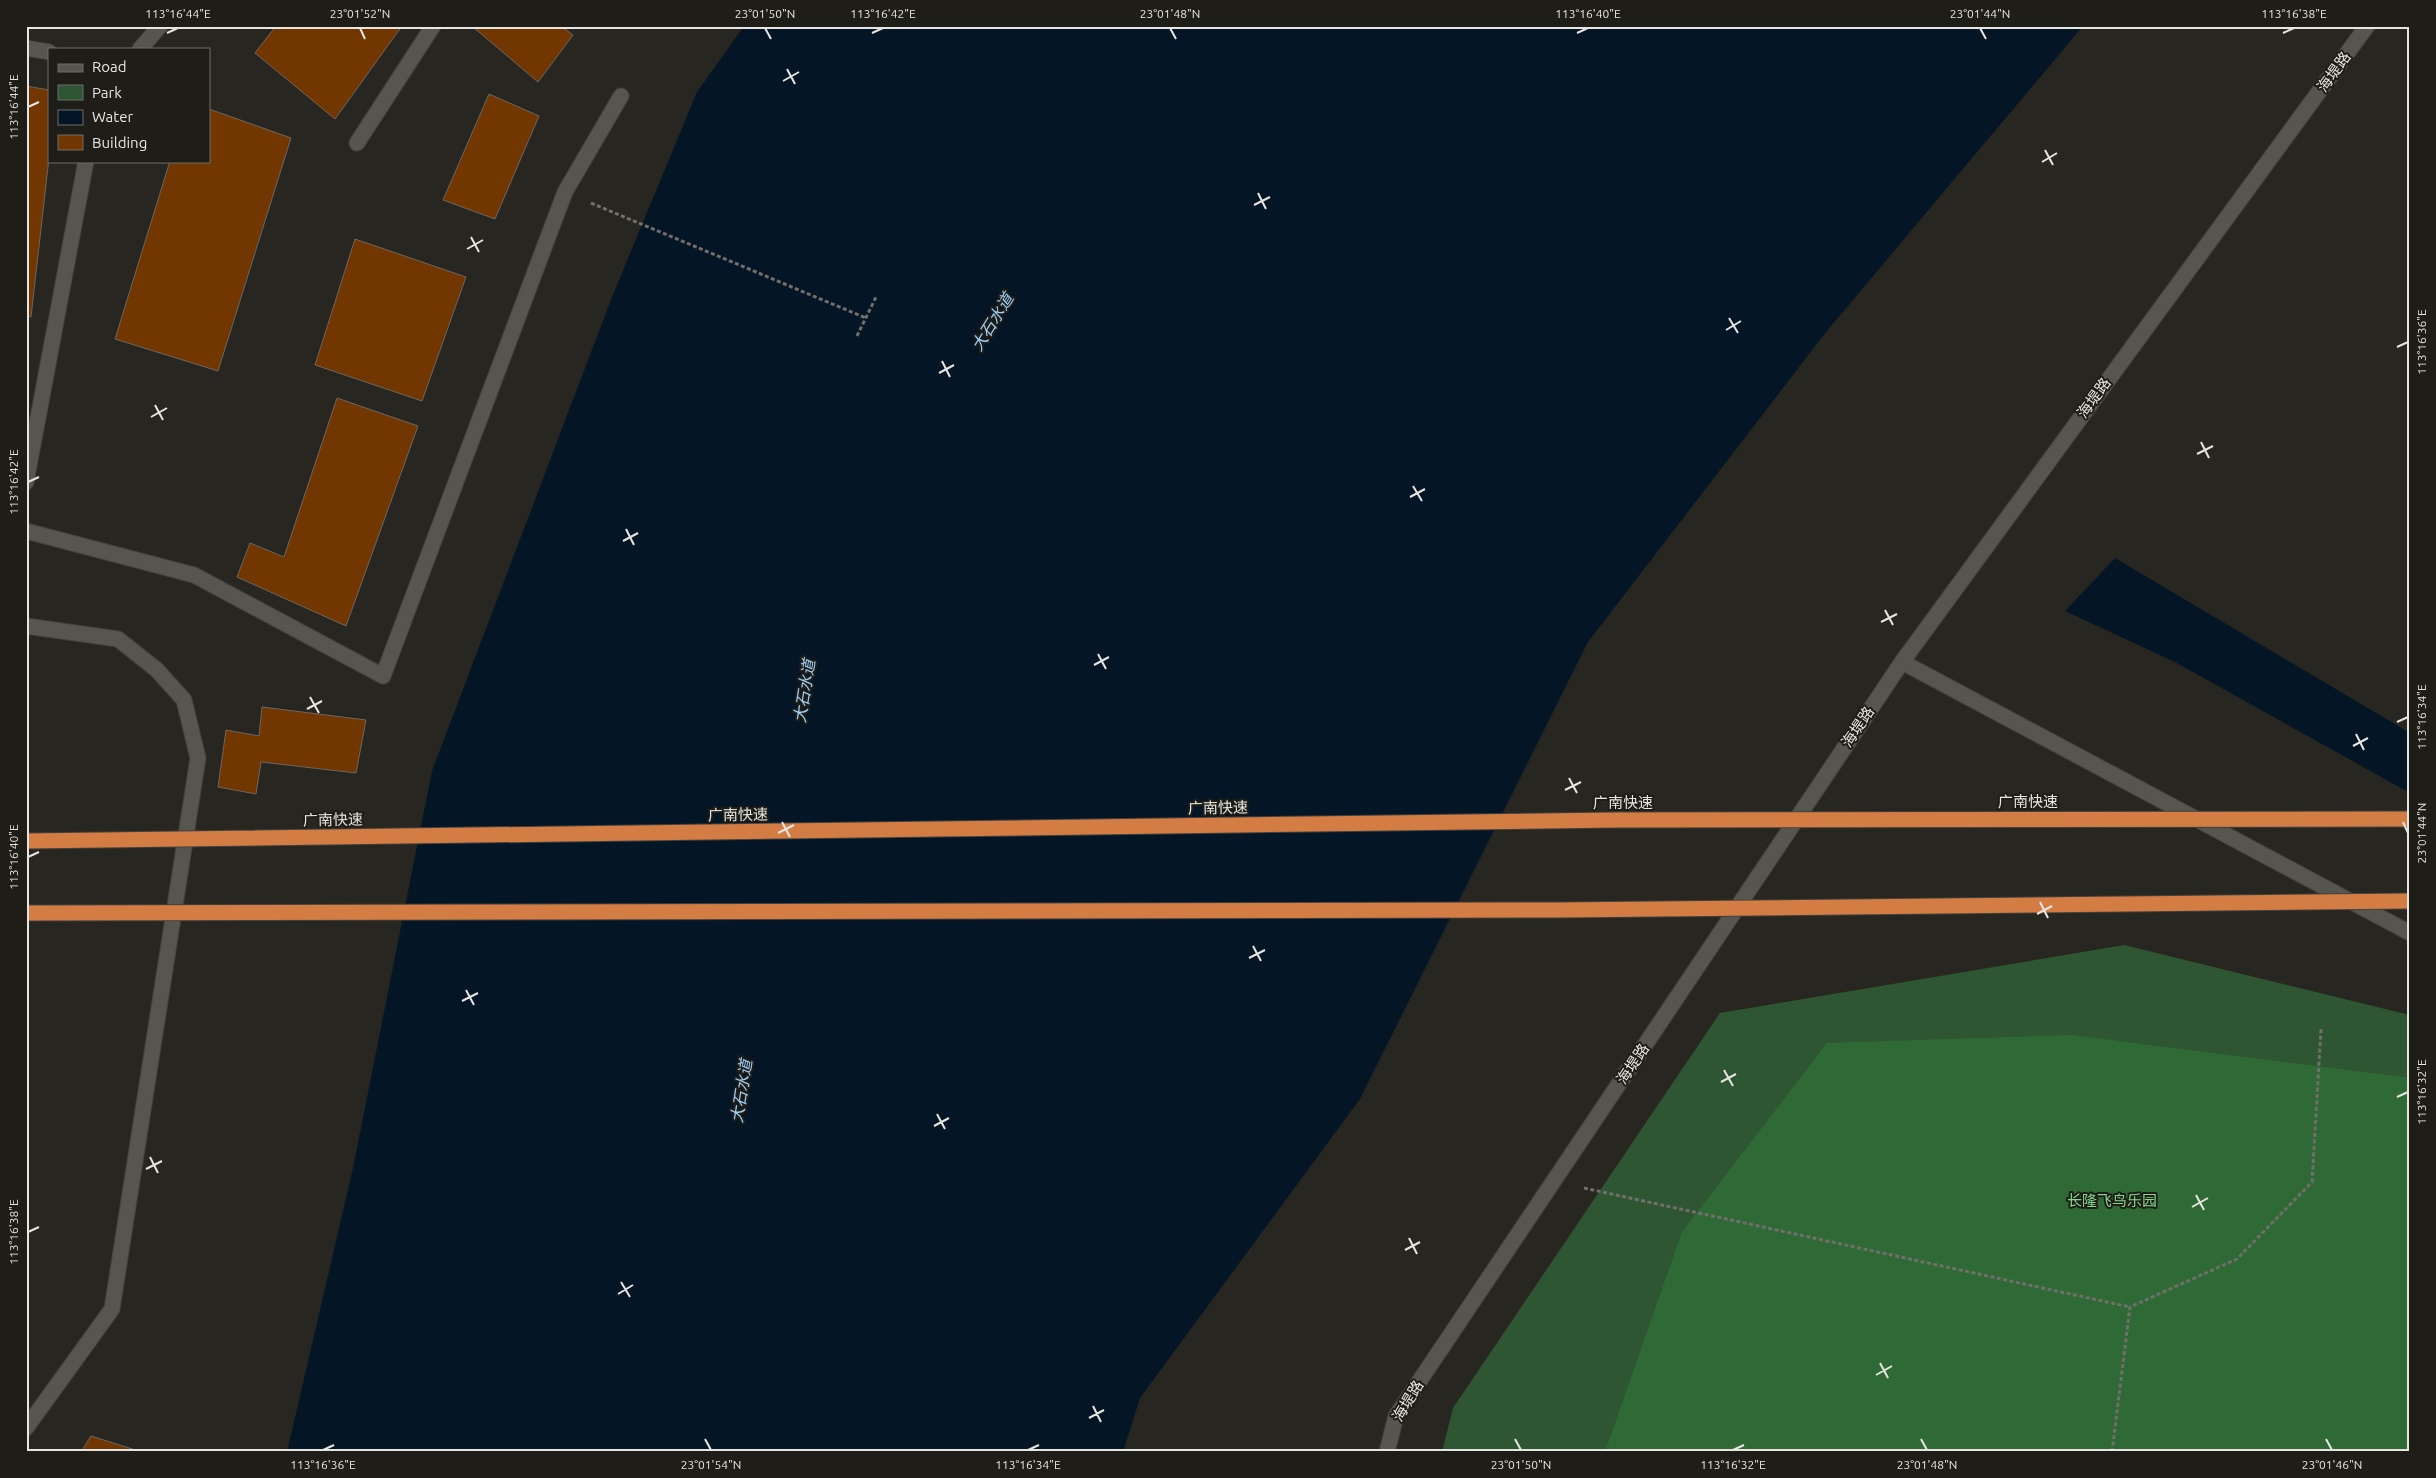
<svg xmlns="http://www.w3.org/2000/svg" width="2436" height="1478" font-family="Ubuntu,'Noto Sans SC',sans-serif">
<style>
.green{fill:#2f5633}
.forest{fill:#2f6a36}
.water{fill:#041626}
.building{fill:#723600;stroke:#6d6662}
.lines{fill:none;stroke-linecap:round;stroke-linejoin:round}
.minor-casing{stroke:#44423e;stroke-width:17}
.path{stroke:#716f6a;stroke-width:3;stroke-dasharray:4 2.5;stroke-linecap:butt}
.minor{stroke:#56554e;stroke-width:15}
.highway-bridge-casing{stroke:#44423e;stroke-width:17;stroke-linecap:butt}
.highway-bridge{stroke:#d37d44;stroke-width:15}
.ticks{fill:none;stroke:#e6e5e1;stroke-width:2}
.labels{text-anchor:middle;stroke-width:4;stroke-linejoin:round;paint-order:stroke}
.street-label{font-size:15px;fill:#e6e5e1;stroke:#1e1d17}
.park-label{font-size:15px;fill:#85d78b;stroke:#1e1d17}
.water-label{font-size:16px;font-style:italic;fill:#9fcffa;stroke:#1e1d17}
.neatline{fill:none;stroke:#e6e5e1;stroke-width:2}
.ticks-label{font-size:12px;text-anchor:middle;fill:#e6e5e1}
</style>
<rect width="100%" height="100%" fill="#282620"/>
<path class="green" d="M2124,945L2410,1015V1452H1442L1453,1408L1720,1013Z"/>
<path class="forest" d="M2072,1035L2410,1078V1452H1605L1682,1232L1827,1043Z"/>
<path class="water" d="M744,26H2083L1826,332L1588,642L1360,1099L1140,1398L1123,1452H287L353,1168L432,771L612,297L697,92Z
M2115,558L2410,733V793L2175,662L2065,611Z"/>
<path class="building" d="M276,26H402L335,119L255,53Z
M561,26L573,35L538,82L473,27Z
M26,86L49,90V158L31,317L26,316Z
M489,94L539,116L495,219L443,200Z
M209,109L291,138L218,371L115,339L170,161H209Z
M355,239L466,277L422,401L315,365Z
M337,398L418,426L346,626L237,577L250,543L284,557Z
M262,707L366,720L356,773L261,762L256,794L218,787L226,730L259,736Z
M91,1436L142,1452H81Z"/>
<g class="lines">
<g class="minor-casing">
<path id="minor" d="M26,48L49,52
M140,49L160,26
M357,143L433,26
M26,482L86,161
M26,531L194,575L383,676L565,192L621,96
M26,626L118,639L157,670L184,700L198,758L112,1309L26,1428
M1902,662L2410,933
M1387,1452L1396,1416L1902,662L2367,26"/>
</g>
<path class="path" d="M591,203L866,318
M857,336L876,297
M1584,1188L2130,1307
M2112,1452L2130,1307L2237,1259L2312,1182L2321,1029"/>
<use href="#minor" class="minor"/>
<g class="highway-bridge-casing">
<path id="highway-bridge" d="M26,841L1615,820L2410,819
M26,913L1558,910L2410,901"/>
</g>
<use href="#highway-bridge" class="highway-bridge"/>
</g>
<path class="ticks" d="M360,28L365,39M765,28L771,39M1170,28L1176,39M1980,28L1986,39M167,33L178,28M872,33L883,28M1577,33L1588,28M2283,33L2294,28M787,69L795,84M783,81L799,72M28,107L39,102M2045,150L2053,165M2042,162L2057,153M1258,193L1266,209M1254,205L1270,197M471,237L479,252M467,249L483,240M1729,318L1738,333M1726,330L1741,321M2397,347L2408,342M942,361L950,377M939,373L954,365M155,405L163,420M151,417L167,408M2201,442L2209,458M2197,454L2213,446M28,482L39,477M1413,486L1422,501M1410,497L1425,489M626,529L634,545M623,541L638,533M1885,610L1893,625M1881,622L1897,614M1098,654L1106,669M1094,665L1109,657M310,697L319,713M307,709L322,701M2397,722L2408,717M2356,734L2364,750M2353,746L2368,738M1569,778L1577,793M1565,790L1581,782M782,822L790,837M2403,822L2408,833M778,833L794,825M28,857L39,852M2040,902L2048,918M2037,914L2052,906M1253,946L1261,961M1249,958L1265,950M466,990L474,1005M462,1001L478,993M1724,1070L1733,1086M1721,1082L1736,1074M2397,1097L2408,1092M937,1114L945,1129M934,1126L949,1118M150,1157L158,1173M146,1169L162,1161M2196,1195L2204,1210M2192,1207L2208,1198M28,1232L39,1227M1409,1238L1417,1254M1405,1250L1420,1242M621,1282L630,1297M618,1294L633,1285M1880,1363L1888,1378M1876,1375L1892,1366M1093,1406L1101,1422M1089,1418L1104,1410M705,1439L711,1450M1515,1439L1521,1450M1921,1439L1927,1450M2326,1439L2332,1450M323,1450L334,1445M1028,1450L1039,1445M1733,1450L1744,1445"/>
<g class="labels">
<g class="street-label">
<text transform="translate(2334 72) rotate(-54)" y="5">海堤路</text>
<text transform="translate(2094 398) rotate(-54)" y="5">海堤路</text>
<text transform="translate(1858 727) rotate(-56)" y="5">海堤路</text>
<text x="2028" y="807">广南快速</text>
<text x="1623" y="808">广南快速</text>
<text transform="translate(1218 808) rotate(-1)" y="5">广南快速</text>
<text transform="translate(738 815) rotate(-1)" y="5">广南快速</text>
<text transform="translate(333 820) rotate(-1)" y="5">广南快速</text>
<text transform="translate(1633 1064) rotate(-56)" y="5">海堤路</text>
<text transform="translate(1408 1401) rotate(-59)" y="5">海堤路</text>
</g>
<g class="park-label">
<text x="2112" y="1206">长隆飞鸟乐园</text>
</g>
<g class="water-label">
<text transform="translate(992 322) rotate(-58)" y="6">大石水道</text>
<text transform="translate(804 691) rotate(-81)" y="6">大石水道</text>
<text transform="translate(741 1091) rotate(-81)" y="6">大石水道</text>
</g>
</g>
<rect width="2436" height="1478" fill="none" stroke="#1e1d17" stroke-width="55"/>
<rect x="48" y="48" width="162" height="115" fill="#1e1d17" stroke="#6e6d68"/>
<rect x="58" y="64" width="25" height="8" fill="#56554e" stroke="#6e6d68"/>
<text x="92" y="72" font-size="15" fill="#e6e5e1">Road</text>
<rect x="58" y="85" width="25" height="15" fill="#2f5633" stroke="#6e6d68"/>
<text x="92" y="98" font-size="15" fill="#e6e5e1">Park</text>
<rect x="58" y="110" width="25" height="15" fill="#041626" stroke="#6e6d68"/>
<text x="92" y="122" font-size="15" fill="#e6e5e1">Water</text>
<rect x="58" y="135" width="25" height="15" fill="#723600" stroke="#6e6d68"/>
<text x="92" y="148" font-size="15" fill="#e6e5e1">Building</text>
<rect x="28" y="28" width="2380" height="1422" class="neatline"/>
<g class="ticks-label">
<text x="178" y="18">113°16'44"E</text>
<text x="360" y="18">23°01'52"N</text>
<text x="765" y="18">23°01'50"N</text>
<text x="883" y="18">113°16'42"E</text>
<text x="1170" y="18">23°01'48"N</text>
<text x="1588" y="18">113°16'40"E</text>
<text x="1980" y="18">23°01'44"N</text>
<text x="2294" y="18">113°16'38"E</text>
<text transform="translate(14 107) rotate(-90)" y="4">113°16'44"E</text>
<text transform="translate(2422 342) rotate(-90)" y="4">113°16'36"E</text>
<text transform="translate(14 482) rotate(-90)" y="4">113°16'42"E</text>
<text transform="translate(2422 717) rotate(-90)" y="4">113°16'34"E</text>
<text transform="translate(2422 833) rotate(-90)" y="4">23°01'44"N</text>
<text transform="translate(14 857) rotate(-90)" y="4">113°16'40"E</text>
<text transform="translate(2422 1092) rotate(-90)" y="4">113°16'32"E</text>
<text transform="translate(14 1232) rotate(-90)" y="4">113°16'38"E</text>
<text x="323" y="1469">113°16'36"E</text>
<text x="711" y="1469">23°01'54"N</text>
<text x="1028" y="1469">113°16'34"E</text>
<text x="1521" y="1469">23°01'50"N</text>
<text x="1733" y="1469">113°16'32"E</text>
<text x="1927" y="1469">23°01'48"N</text>
<text x="2332" y="1469">23°01'46"N</text>
</g>
</svg>
